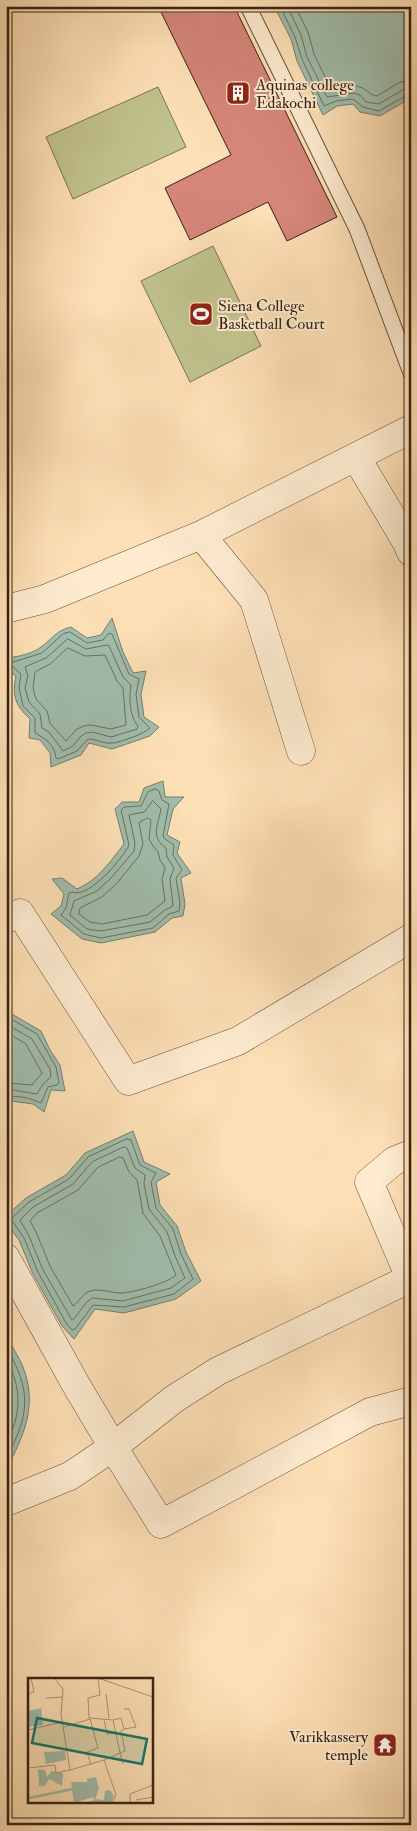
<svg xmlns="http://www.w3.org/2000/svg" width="417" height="1831" font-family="'IM FELL Double Pica',serif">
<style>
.green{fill:#c1c28d;stroke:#7c7250}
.water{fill:#a0bdac;stroke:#767f6f}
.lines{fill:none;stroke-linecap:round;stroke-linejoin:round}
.shore{stroke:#6c6f60;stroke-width:1}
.building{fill:#d58579;stroke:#372113}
.lane-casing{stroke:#69513c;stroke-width:17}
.street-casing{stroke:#69513c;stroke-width:29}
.lane{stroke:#feebd0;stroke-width:15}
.street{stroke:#feebd0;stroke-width:28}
.labels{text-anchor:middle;stroke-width:4;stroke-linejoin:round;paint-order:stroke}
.poi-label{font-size:16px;fill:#372113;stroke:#feebd0;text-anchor:start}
.inset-river{fill:none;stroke:#a0bdac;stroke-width:2.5}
.inset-road{fill:none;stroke:#ae9475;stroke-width:1}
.view{fill:#0f766e;fill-opacity:0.15;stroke:#0f766e;stroke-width:2.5}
.inset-edge{fill:none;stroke:#372113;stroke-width:2.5}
</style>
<rect width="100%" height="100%" fill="#fee0b6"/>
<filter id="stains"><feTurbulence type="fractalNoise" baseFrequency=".004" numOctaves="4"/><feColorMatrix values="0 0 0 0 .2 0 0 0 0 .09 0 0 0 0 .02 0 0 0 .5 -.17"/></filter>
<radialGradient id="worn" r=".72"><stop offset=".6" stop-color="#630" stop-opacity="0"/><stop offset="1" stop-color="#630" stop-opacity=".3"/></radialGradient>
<path class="green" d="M158,87L186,147L73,199L46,137Z
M213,246L261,346L190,382L141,281Z"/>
<path class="water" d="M274,6H411V98L380,116L360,112L353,104L337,106L323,115L297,61L291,39Z
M112,618L123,652L133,673L146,671L141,694L144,717L159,727L150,736L112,749L89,743L81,755L51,767L50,753L40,740L29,738L30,719C15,705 12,696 16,676L7,670L6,658C17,657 32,654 41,647C52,639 57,630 71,627L87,638L101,635Z
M163,781L165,797H184L173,809L167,835L180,842L177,853L191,873L181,878L185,904L183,916L172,918L155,932L101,943L82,939L51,914L61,906L64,894L52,879L62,878L77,889C98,880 110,862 124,844L115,809L122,802H139L144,788Z
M6,980L12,981L7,995L10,1013L41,1031L50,1050L60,1065L65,1091L51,1090L44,1112L33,1104L11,1101L6,1105Z
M133,1131L144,1162L170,1174L156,1182L160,1205L177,1226L186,1252L201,1281L176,1299L124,1313L95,1309L74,1339L62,1326L33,1274L19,1240L6,1223V1216L26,1198L66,1175L85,1153Z
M6,1337C12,1346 19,1357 23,1367C38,1406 24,1435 6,1470Z"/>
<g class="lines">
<path class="shore" d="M280,6L295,37L302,59L324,106L336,101L353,99L363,107L379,111L407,95L411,94
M287,6L301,35L307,57L327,97L354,93L360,95L366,102L379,104L404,89L411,88
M295,6L308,32L314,54L330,87C339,87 351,83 360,87C367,89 369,95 377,96L400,82L411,80
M70,632L87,643L103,640L109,633L112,634L129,674L139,679L136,694L139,717L150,728C146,733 119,743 112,743C104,744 96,739 88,739L77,751L58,759L56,758C55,745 45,738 35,733V718L23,706L19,688L21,674L11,665L13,662L42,653L63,634Z
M68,639L86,649L107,645L109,646L123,677L131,685C129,697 129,716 138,726L137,729L111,737L92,732L86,733L81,736L73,746L63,751L49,732L42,728L40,714L29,702L25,688L28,676L25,667L46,658Z
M68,648L85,656L105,655L117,681L123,688L126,725L111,729L91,725L84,726L77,729L66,741L50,723L47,711L36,699L33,688L35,672L50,664Z
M156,789L159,791L162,800L169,804L163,836L165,839L174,845L173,855L182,870L176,878L180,904L179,911L169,914L153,928L101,938L84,934L61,915L66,908L69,893L72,892C89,899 122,859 129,845L121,810L124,807L141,806L148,792Z
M153,801L161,809C158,825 150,837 166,848L167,857L174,868L170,879L173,906L165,910L150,922L101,931L87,929L70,915L74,901L97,891L111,878L134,851L135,843L129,815L144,812Z
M148,818L151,820L149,839L153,846L158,852L160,860L165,868L162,879L165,901L147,915L102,924L90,922L79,914L80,908L102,897L117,883L139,856L143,844L139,823Z
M6,1016L37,1034L56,1067L59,1083L57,1085L48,1087L41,1103C32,1099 15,1093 6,1099
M6,1024L32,1039L50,1069L51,1077L43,1084L37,1094L13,1090L6,1091
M6,1032L26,1044L42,1073L32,1085L6,1083
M127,1139L131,1140L140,1165L156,1173L151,1182L156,1208L173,1229L181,1254L193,1279L174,1294L124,1307L93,1305L75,1329L72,1330L66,1323L38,1272L24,1238L11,1219L29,1202L69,1179L88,1157Z
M124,1147L127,1148L135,1168L145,1175L144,1184L149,1209L167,1232L175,1256L185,1278L171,1288L123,1301L92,1298L86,1303L74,1319L72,1320L43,1270L29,1236L20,1220L33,1207L73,1184L92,1162Z
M120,1157L123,1158L129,1172L137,1180L143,1213L160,1236L176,1275C168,1283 132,1293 121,1293C111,1293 100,1288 90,1291C82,1294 79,1302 73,1306L50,1266L36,1232L30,1221L37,1213L78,1190L97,1168Z
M6,1347C32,1391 30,1414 6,1459
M6,1359C23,1389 21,1415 6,1445
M6,1376C11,1393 13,1409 6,1426"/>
</g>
<path class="building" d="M158,6H234L337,217L287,241L268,202L190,240L165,188L231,155Z"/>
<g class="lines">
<g class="lane-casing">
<path id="lane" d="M248,6L357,229L411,373"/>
</g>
<g class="street-casing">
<path id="street" d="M356,457L406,541L411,552
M201,535L254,600L301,751
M6,609L45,599L201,535L411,429
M6,919L20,913L128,1081L238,1041L411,938
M6,1258L75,1383L113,1447L174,1399L218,1371L411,1278
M410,1278L369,1182L394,1161L411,1154
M6,1502L70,1476L113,1447L161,1524L370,1412L411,1401"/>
</g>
<use href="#lane" class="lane"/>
<use href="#street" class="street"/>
</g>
<defs>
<g id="building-square" transform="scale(1.25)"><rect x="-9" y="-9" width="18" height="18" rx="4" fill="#8f2418" stroke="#feebd0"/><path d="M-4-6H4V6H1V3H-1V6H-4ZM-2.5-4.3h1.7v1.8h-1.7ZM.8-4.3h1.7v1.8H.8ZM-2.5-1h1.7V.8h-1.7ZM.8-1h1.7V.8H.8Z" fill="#fff"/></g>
<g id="stadium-square" transform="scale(1.25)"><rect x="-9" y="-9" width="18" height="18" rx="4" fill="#8f2418" stroke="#feebd0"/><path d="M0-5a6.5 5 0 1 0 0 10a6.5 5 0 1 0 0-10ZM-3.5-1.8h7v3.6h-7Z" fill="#fff"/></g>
<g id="temple-square" transform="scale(1.25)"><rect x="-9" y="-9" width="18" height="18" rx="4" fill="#8f2418" stroke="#feebd0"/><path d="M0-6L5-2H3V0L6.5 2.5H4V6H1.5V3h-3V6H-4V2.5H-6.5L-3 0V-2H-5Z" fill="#fff"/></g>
</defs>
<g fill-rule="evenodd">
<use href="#building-square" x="238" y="93"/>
<use href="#stadium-square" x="201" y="314"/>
<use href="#temple-square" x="385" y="1745"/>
</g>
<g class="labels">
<g class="poi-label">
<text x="256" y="90">Aquinas college<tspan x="256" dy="18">Edakochi</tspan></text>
<text x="218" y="311">Siena College<tspan x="218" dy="18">Basketball Court</tspan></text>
<text x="368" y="1742" text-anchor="end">Varikkassery<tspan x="368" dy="18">temple</tspan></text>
</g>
</g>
<g transform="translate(28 1678)">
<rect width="125" height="125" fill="#fee0b6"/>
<path d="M13,30L15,47L0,49V33ZM37,73L38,82L18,86L16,74ZM10,91L17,92L19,99L24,93L35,95L34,108L21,101L17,108H11ZM68,99L71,111L67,121L76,122L77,113L82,112L86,118L83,125H58L66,122L65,119L46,125L43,104H59V101Z" fill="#a0bdac"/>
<path class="inset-river" d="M1,120L45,111"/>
<path class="inset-road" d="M26,0L35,11L33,36L42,92L76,82M70,0L72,17L60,20L61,40L85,42L92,75L76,82L88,117L84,125M70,0L125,19M0,16L6,14L3,0M78,16L81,40M18,20L35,19M76,41L79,56L86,55M85,42L93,40L96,51L93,53L97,73L92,75L95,86M36,49L62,41L70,70L59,74L63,87M96,51L108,49L101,31H96M0,52L34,44M0,90L27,87L28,95L42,92M108,122L125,119M102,125V116L125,107"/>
<path class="view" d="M9,40L119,61L114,86L4,65Z"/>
<rect width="125" height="125" class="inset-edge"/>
</g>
<rect width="417" height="1831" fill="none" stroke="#fee0b6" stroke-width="25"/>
<rect x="8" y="8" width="402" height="1816" fill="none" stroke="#372113" stroke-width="2.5"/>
<rect x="12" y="12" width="392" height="1806" fill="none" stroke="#372113"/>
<rect width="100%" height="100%" filter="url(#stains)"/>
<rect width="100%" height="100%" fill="url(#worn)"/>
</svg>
